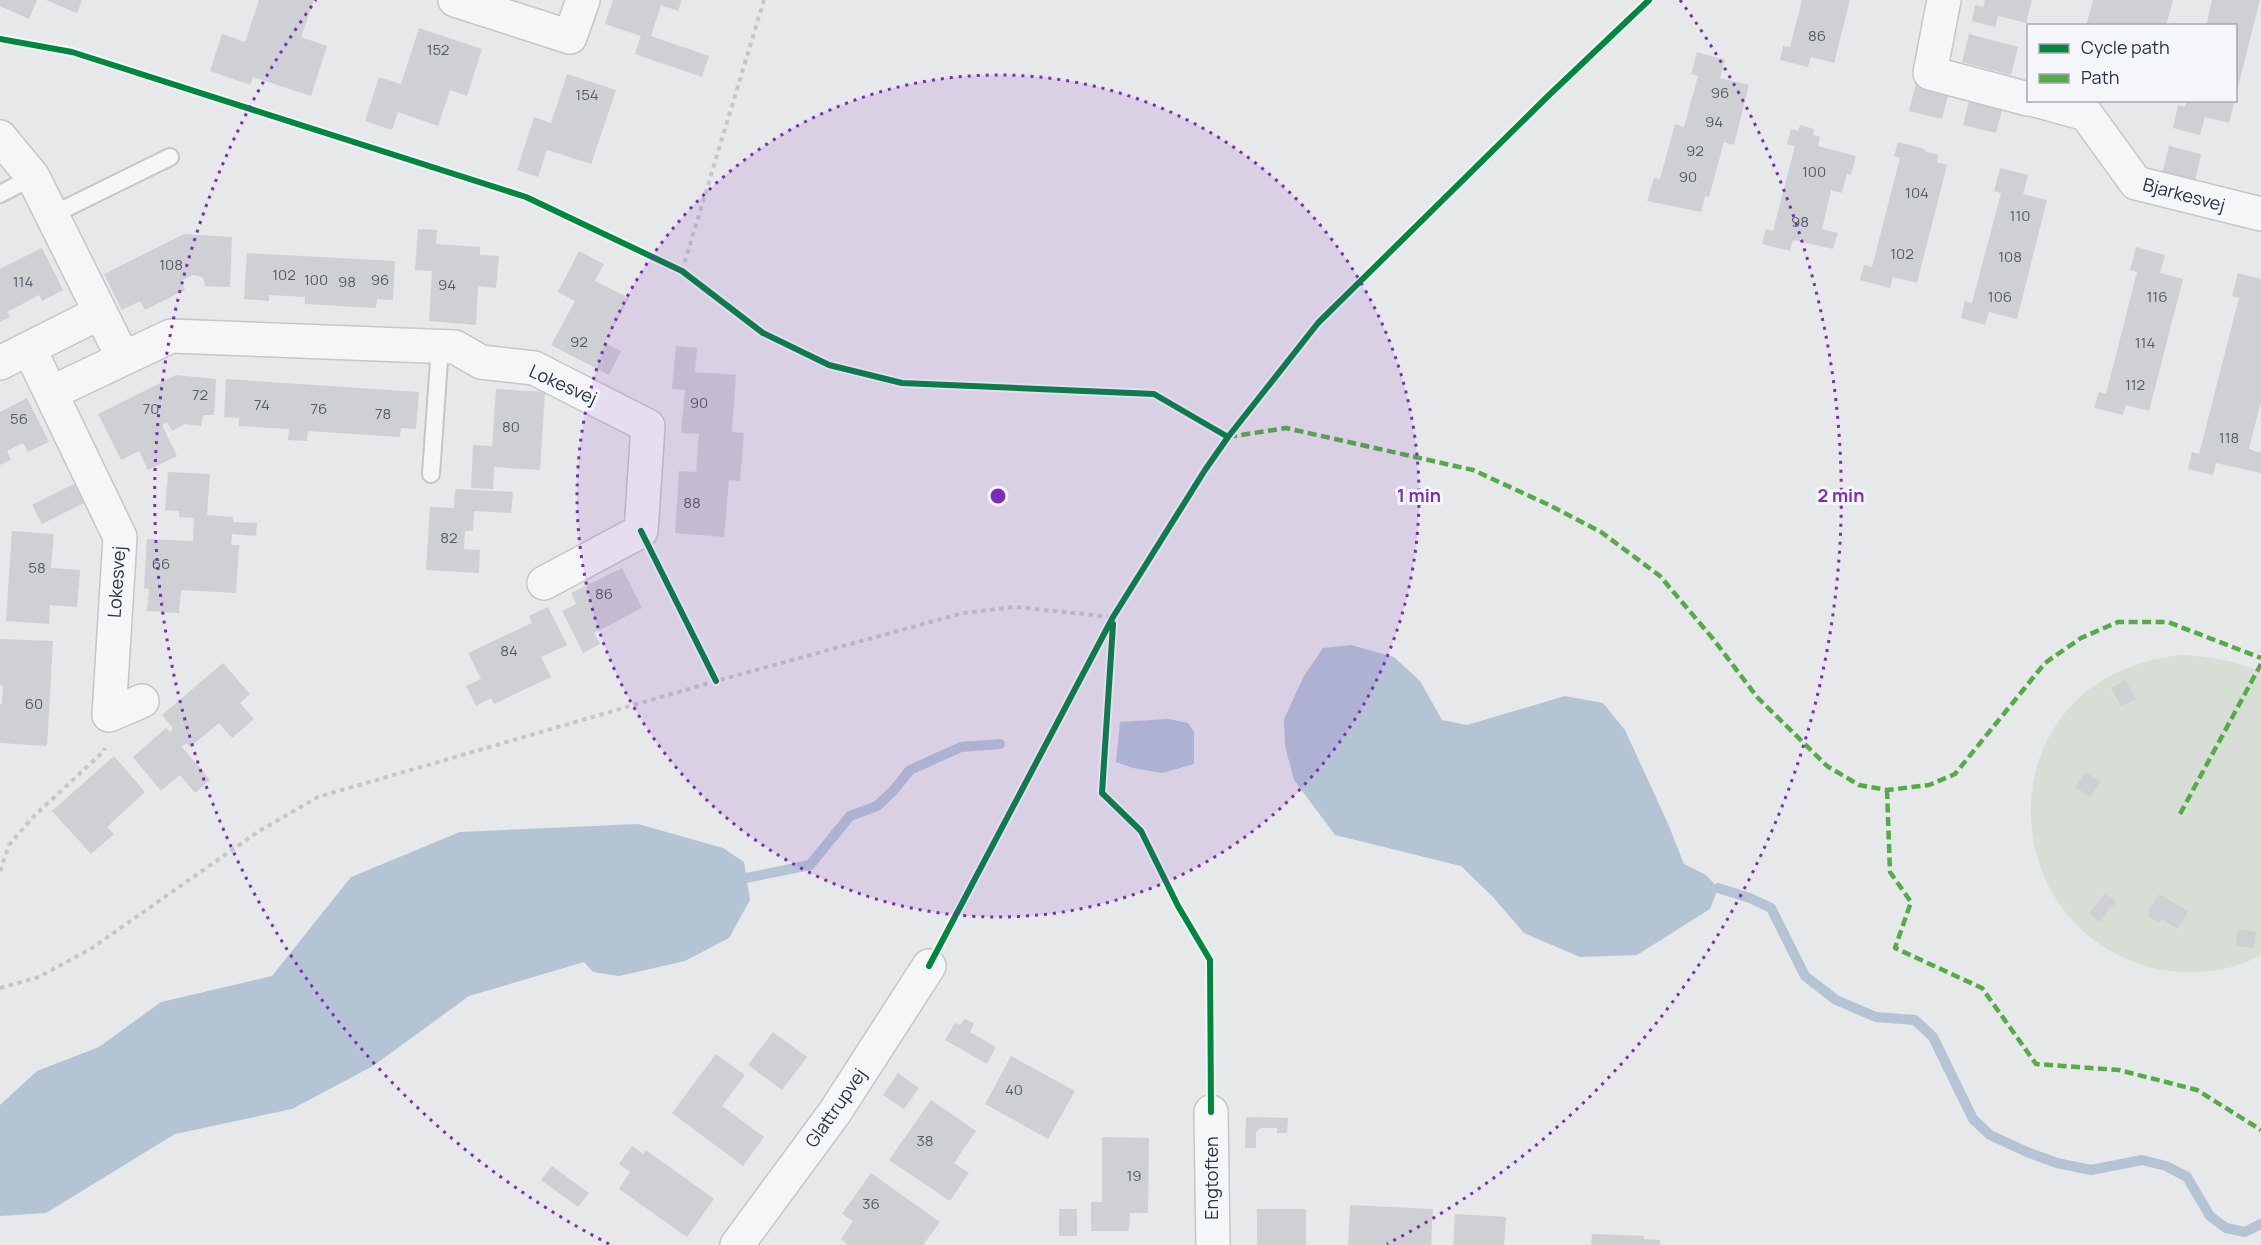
<svg xmlns="http://www.w3.org/2000/svg" width="2261" height="1245" font-family="Manrope,sans-serif">
<style>
.green{fill:#d6ded6}
.water{fill:#b4c4d5}
.lines{fill:none;stroke-linecap:round;stroke-linejoin:round}
.stream{stroke:#b4c4d5;stroke-width:10}
.building{fill:#ced0d3}
.service-casing{stroke:#c4c6c8;stroke-width:20}
.minor-casing{stroke:#c4c6c8;stroke-width:36}
.path{stroke:#c5c6ca;stroke-width:4;stroke-dasharray:4.5 4.5;stroke-linecap:butt}
.service{stroke:#f5f6f7;stroke-width:16}
.minor{stroke:#f5f6f7;stroke-width:33}
.quiet{stroke:#54ac47;stroke-width:4.5;stroke-dasharray:9 4.5;stroke-linecap:butt}
.cycleway-casing{stroke:#f4f6f9;stroke-width:10}
.cycleway{stroke:#00873e;stroke-width:6}
.ring{fill:none;stroke:#7b2cbf;stroke-width:3;stroke-dasharray:3 6}
.labels{text-anchor:middle;stroke-width:6;stroke-linejoin:round;paint-order:stroke}
.number-label{font-size:15px;fill:#545c69}
.street-label{font-size:18px;fill:#2b3445;stroke:#f4f6f9}
.centre{fill:#7b2cbf;stroke:#f4f6f9;stroke-width:3}
.ring-label{font-size:18px;text-anchor:middle;font-weight:bold;fill:#7b2cbf;stroke:#f4f6f9;stroke-width:6;stroke-linejoin:round;paint-order:stroke}
</style>
<rect width="100%" height="100%" fill="#e6e8ea"/>
<path class="green" d="M2179,655C2209,656 2233,660 2261,672V955C2237,969 2209,973 2182,972C2153,971 2125,961 2101,945C2011,885 2005,745 2098,683C2123,667 2150,659 2179,655Z"/>
<path class="water" d="M1351,645L1394,657L1420,681L1442,720L1467,725L1565,696L1603,703L1625,730L1669,826L1684,864L1706,875L1718,888L1710,909L1637,955L1580,957L1524,933L1493,897L1461,866L1335,835L1294,780L1285,746L1284,719L1304,676L1323,648Z
M1168,719L1188,723L1194,732V764L1162,773L1133,768L1116,762L1120,722Z
M638,824L723,848L744,862L750,900L729,938L685,961L619,976L593,972L584,962L469,996L373,1066L292,1109L175,1134L46,1213L0,1216V1105L37,1071L99,1047L161,1002L272,976L351,877L460,832Z"/>
<g class="lines">
<path class="stream" d="M746,878L810,865L850,816L877,806L893,791L910,770L961,747L1000,744
M1718,888L1750,898L1771,908L1805,976L1836,1000L1876,1017L1915,1020L1933,1037L1973,1119L1990,1135L2027,1152L2057,1163L2091,1170L2142,1160L2166,1166L2187,1177L2210,1216L2226,1228L2245,1232L2261,1224"/>
</g>
<path class="building" d="M0,0H37L29,19L0,6Z
M46,0H82L77,13Z
M259,0H314L301,37L327,46L311,96L253,77L250,85L210,71L222,34L245,42Z
M613,0H682L678,11L661,5L651,36L709,56L702,77L635,54L641,36L605,24Z
M1802,0H1850L1834,63L1811,57L1808,67L1780,60L1783,46L1790,47Z
M1985,0H2032L2026,23L1998,16L1995,27L1972,21L1975,5L1983,7Z
M2093,0H2173L2166,26H2086Z
M2212,0H2260L2236,94V26H2206Z
M419,28L482,49L467,96L450,90L438,126L398,112L392,130L365,121L379,77L401,84Z
M1969,34L2018,47L2011,75L1962,62Z
M1697,52L1725,60L1720,78L1749,85L1734,145L1724,142L1709,197L1705,196L1701,212L1647,201L1654,178L1660,179L1675,124L1684,127L1698,76L1691,74Z
M567,74L616,90L591,164L547,150L538,177L517,170L534,117L551,123Z
M1916,83L1949,92L1942,119L1909,111Z
M1970,97L2003,106L1996,133L1963,125Z
M2187,100H2235L2229,123L2205,117L2200,135L2173,128L2178,105L2185,107Z
M1800,125L1814,129L1813,135L1820,137L1818,146L1856,156L1851,175L1847,174L1842,193L1831,190L1822,229L1838,233L1833,249L1793,240L1790,251L1762,244L1766,229L1773,231L1795,146L1787,144L1791,129L1798,131Z
M1898,142L1925,149L1924,151L1939,155L1937,162L1947,165L1917,283L1893,277L1890,288L1860,280L1864,265L1872,267L1900,158L1894,156Z
M2169,146L2201,154L2195,182L2162,174Z
M2000,168L2028,175L2023,194L2047,200L2017,319L1989,312L1985,325L1961,318L1965,301L1972,303L2001,193L1994,191Z
M418,229L437,230L436,244L480,247V255L499,256L496,288L478,286L476,325L429,321L432,271L415,270Z
M184,234L232,237L230,287L205,286L203,277L193,275L181,281L185,290L145,310L140,301L122,310L104,274Z
M2136,247L2165,255L2160,273L2183,279L2149,411L2126,405L2123,415L2094,408L2099,392L2106,394L2137,272L2130,270Z
M42,248L63,290L42,301L39,295L7,312L10,317L0,322V269Z
M579,251L604,264L595,281L629,298L605,343L621,351L609,375L551,345L575,301L558,292Z
M247,253L395,261L393,300L377,299L376,308L305,304V297L269,295V301L244,299Z
M2238,273L2261,279V401L2249,449L2261,453V473L2216,463L2213,475L2188,469L2192,452L2199,454L2239,298L2232,296Z
M676,346L697,348L695,372L736,375L732,432L744,433L740,481L729,480L724,537L675,533L679,471L696,472L699,434L681,433L685,390L672,389Z
M176,375L216,379L214,415H203L201,426L185,424L172,431L167,422L162,425L177,456L148,470L139,451L121,460L98,414Z
M226,379L419,392L416,429L401,428L400,437L308,431L307,441L288,440L289,429L239,426V418L224,417Z
M496,389L545,392L540,470L494,467L493,489L471,488L473,445L492,446Z
M27,398L49,442L28,452L23,443L7,451L11,460L0,465V412Z
M168,472L210,474L207,515L233,517V522L257,523L256,536L232,534L231,545H239L236,593L181,590L179,613L147,611L149,589L144,588L147,539L193,541L194,518L179,517V511L165,510Z
M74,484L84,503L42,524L32,505Z
M455,489L513,492L511,513L474,511L473,531H465L464,549L480,550L479,573L426,570L430,507L454,508Z
M12,531L54,534L51,568L80,570L77,607L50,605L49,624L6,621Z
M622,568L642,608L594,633L600,644L583,653L562,611L576,604L571,593Z
M548,607L567,645L541,657L551,677L494,704L491,698L476,706L466,686L481,679L468,653L532,623L529,616Z
M0,639L53,641L47,746L0,743V704H2L3,686L0,685Z
M223,663L250,694L240,703L254,719L232,738L219,723L190,747L186,743L182,747L210,780L195,793L180,775L161,791L133,757L166,728L170,732L173,728L162,715Z
M2125,680L2136,699L2121,706L2111,688Z
M114,756L145,792L107,827L114,834L91,854L52,811Z
M2086,772L2101,782L2090,797L2075,787Z
M2105,893L2116,902L2099,922L2089,913Z
M2159,894L2188,911L2178,929L2162,919L2159,923L2148,916L2150,912L2148,911Z
M2238,929L2256,932L2254,948L2236,946Z
M965,1019L974,1023L970,1032L996,1047L987,1064L945,1040L955,1023L960,1025Z
M773,1032L807,1057L782,1090L748,1065Z
M716,1054L745,1075L722,1106L764,1137L743,1166L672,1113Z
M1011,1056L1075,1091L1048,1139L985,1104Z
M898,1073L919,1088L904,1109L883,1095Z
M931,1100L976,1131L954,1163L969,1173L950,1201L889,1160Z
M1246,1117L1288,1118L1287,1133H1277V1128H1261L1256,1132V1148H1245Z
M1102,1137L1149,1138L1148,1213H1130L1129,1231H1091V1202H1102Z
M632,1146L643,1154L646,1150L714,1199L687,1237L619,1189L630,1172L619,1164Z
M552,1166L589,1193L578,1207L541,1180Z
M871,1173L940,1222L923,1245H848L841,1239L853,1221L842,1214Z
M1350,1205L1433,1209L1431,1245H1348Z
M1059,1209H1077V1236H1059Z
M1257,1209H1306V1245H1257Z
M1455,1214L1506,1217L1504,1245H1453Z
M1592,1234L1644,1236V1239L1660,1240V1245H1591Z"/>
<g class="lines">
<g class="service-casing">
<path id="service" d="M0,194L33,177
M52,215L170,157
M431,474L440,346"/>
</g>
<g class="minor-casing">
<path id="minor" d="M455,0L570,37L583,0
M1944,0L1930,73L2028,99
M2035,100L2086,114L2136,183L2261,214
M0,137L33,177L123,358
M29,348L120,537L109,715L142,701
M0,363L99,313
M51,393L171,336L455,347L481,362L534,368L648,426L641,531L544,583
M1211,1112L1213,1245
M737,1245L835,1112L929,966"/>
</g>
<path class="path" d="M682,271L764,0
M0,871L9,845L34,816L104,751L105,748
M0,988L39,977L92,948L259,831L318,797L716,681L963,613L1015,607L1113,617"/>
<use href="#service" class="service"/>
<use href="#minor" class="minor"/>
<path class="quiet" d="M1228,437L1286,428L1473,470L1549,505L1601,532L1660,576L1714,640L1757,697L1827,766L1859,785L1887,790L1929,785L1955,774L2045,663L2081,638L2118,622H2168L2261,658
M1887,790L1890,872L1911,902L1895,948L1982,988L2036,1064L2119,1070L2197,1090L2261,1130
M2180,814L2261,664"/>
<g class="cycleway-casing">
<path id="cycleway" d="M0,39L72,52L526,197L682,271L763,333L829,365L902,383L1154,394L1228,437
M641,531L716,681
M1113,624L1102,793L1141,831L1178,906L1210,960L1211,1112
M929,966L1113,617L1205,470L1228,437L1318,323L1547,97L1649,0"/>
</g>
<use href="#cycleway" class="cycleway"/>
</g>
<circle cx="998" cy="496" r="421" fill="#7b2cbf" fill-opacity=".12"/>
<g class="ring">
<circle cx="998" cy="496" r="421"/>
<path d="M609 1244A843 843 0 0 1 316 0M1680 0A843 843 0 0 1 1387 1244"/>
</g>
<g class="labels">
<g class="number-label">
<text x="1817" y="41">86</text>
<text x="438" y="55">152</text>
<text x="1720" y="98">96</text>
<text x="587" y="100">154</text>
<text x="1714" y="127">94</text>
<text x="1695" y="156">92</text>
<text x="1814" y="177">100</text>
<text x="1688" y="182">90</text>
<text x="1917" y="198">104</text>
<text x="2020" y="221">110</text>
<text x="1800" y="227">98</text>
<text x="1902" y="259">102</text>
<text x="2010" y="262">108</text>
<text x="171" y="270">108</text>
<text x="284" y="280">102</text>
<text x="316" y="285">100</text>
<text x="380" y="285">96</text>
<text x="23" y="287">114</text>
<text x="347" y="287">98</text>
<text x="447" y="290">94</text>
<text x="2000" y="302">106</text>
<text x="2157" y="302">116</text>
<text x="579" y="347">92</text>
<text x="2145" y="348">114</text>
<text x="2135" y="390">112</text>
<text x="200" y="400">72</text>
<text x="699" y="408">90</text>
<text x="262" y="410">74</text>
<text x="151" y="414">70</text>
<text x="319" y="414">76</text>
<text x="383" y="419">78</text>
<text x="19" y="424">56</text>
<text x="511" y="432">80</text>
<text x="2229" y="443">118</text>
<text x="692" y="508">88</text>
<text x="449" y="543">82</text>
<text x="161" y="569">66</text>
<text x="37" y="573">58</text>
<text x="604" y="599">86</text>
<text x="509" y="656">84</text>
<text x="34" y="709">60</text>
<text x="1014" y="1095">40</text>
<text x="925" y="1146">38</text>
<text x="1134" y="1181">19</text>
<text x="871" y="1209">36</text>
</g>
<g class="street-label">
<text transform="translate(2184 195) rotate(15)" y="6">Bjarkesvej</text>
<text transform="translate(563 385) rotate(24)" y="6">Lokesvej</text>
<text transform="translate(117 582) rotate(-86)" y="6">Lokesvej</text>
<text transform="translate(836 1108) rotate(-55)" y="6">Glattrupvej</text>
<text transform="translate(1212 1178) rotate(-90)" y="6">Engtoften</text>
</g>
</g>
<circle cx="998" cy="496" r="9" class="centre"/>
<g class="ring-label">
<text x="1419" y="502">1 min</text>
<text x="1841" y="502">2 min</text>
</g>
<rect x="2027" y="24" width="210" height="78" fill="#f4f6f9" stroke="#a4a8b1" stroke-width="1.5"/>
<rect x="2039" y="44" width="30" height="9" fill="#00873e" stroke="#a4a8b1" stroke-width="1.5"/>
<text x="2081" y="54" font-size="18" fill="#2b3445">Cycle path</text>
<rect x="2039" y="74" width="30" height="9" fill="#54ac47" stroke="#a4a8b1" stroke-width="1.5"/>
<text x="2081" y="84" font-size="18" fill="#2b3445">Path</text>
</svg>
